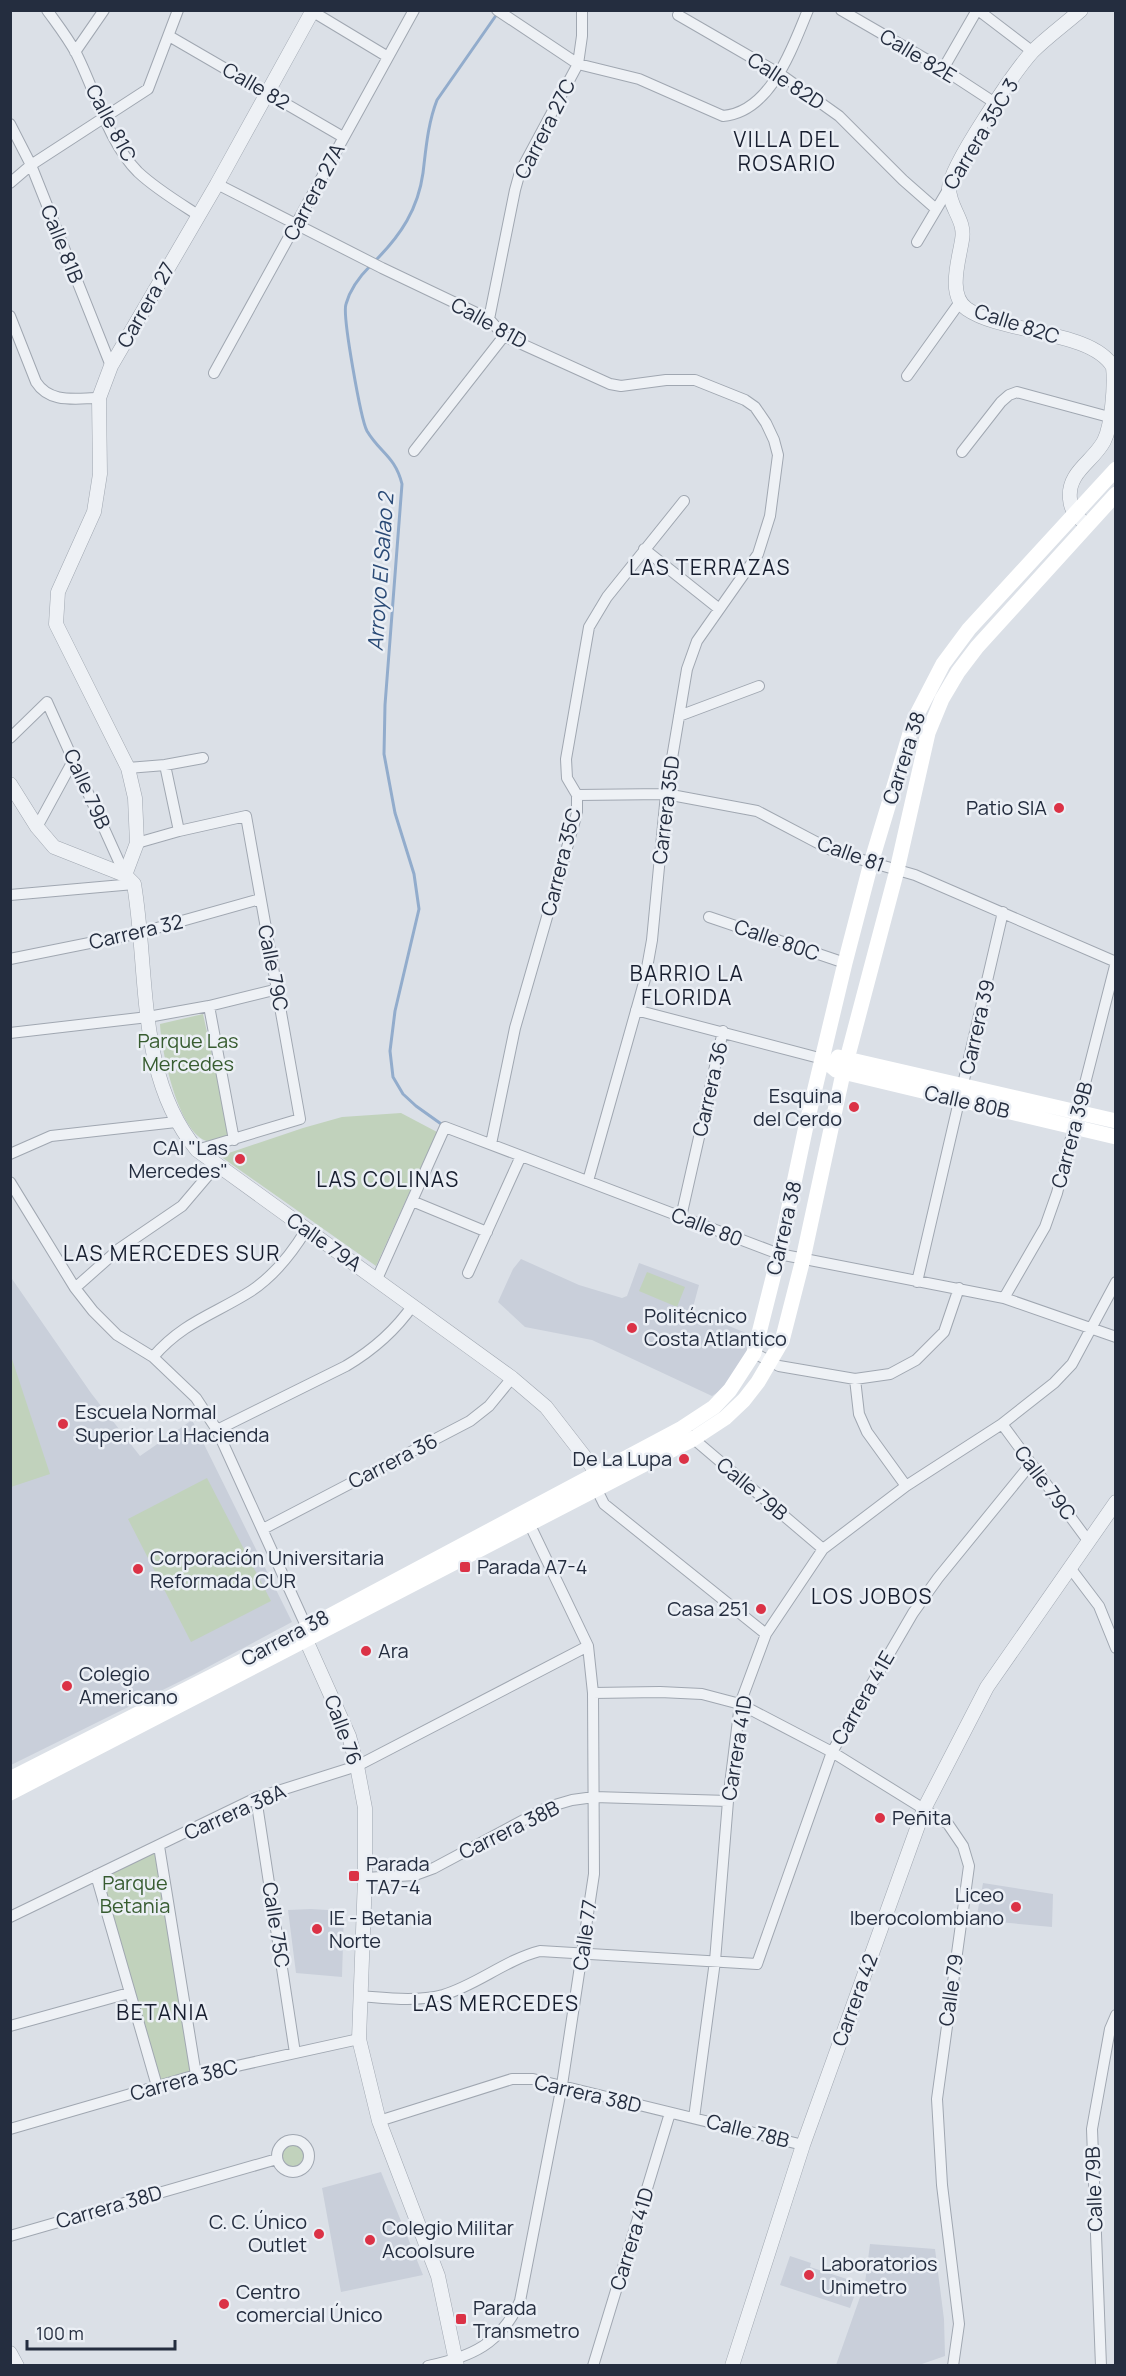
<svg xmlns="http://www.w3.org/2000/svg" width="1126" height="2376" font-family="Manrope,sans-serif">
<style>
.built{fill:#c9cfda}
.green{fill:#c1d2bc}
.lines{fill:none;stroke-linecap:round;stroke-linejoin:round}
.stream{stroke:#92accc;stroke-width:3}
.minor-casing{stroke:#a0a7b1;stroke-width:12}
.tertiary-casing{stroke:#a0a7b1;stroke-width:15}
.minor{stroke:#eef1f5;stroke-width:10}
.tertiary{stroke:#eef1f5;stroke-width:14}
.secondary{stroke:#fff;stroke-width:15}
.poi-dot{fill:#db3246;stroke:#ebeff5;stroke-width:2}
.labels{text-anchor:middle;stroke-width:5;stroke-linejoin:round;paint-order:stroke}
.street-label{font-size:20px;fill:#242d3f;stroke:#ebeff5}
.poi-label{font-size:20px;fill:#242d3f;stroke:#ebeff5;text-anchor:start}
.park-label{font-size:20px;fill:#375c30;stroke:#ebeff5}
.neighbourhood-label{font-size:21px;letter-spacing:1.5px;fill:#171e2f;stroke:#ebeff5}
.water-label{font-size:21px;font-style:italic;fill:#2a4a76;stroke:#ebeff5}
</style>
<rect width="100%" height="100%" fill="#dbe0e7"/>
<path class="built" d="M521,1259L579,1285L622,1298L627,1296L639,1263L699,1285L692,1311L751,1335L745,1357L721,1390L712,1396L592,1340L525,1327L498,1302L513,1269Z
M10,1276L91,1393L140,1456L192,1420L292,1622L193,1675L11,1765Z
M983,1883L1053,1894L1052,1927L976,1920Z
M311,1909L344,1911L342,1977L296,1973L288,1910Z
M381,2172L423,2275L341,2292L322,2188Z
M870,2244L935,2249L944,2319L945,2356L919,2365H836L865,2283Z
M790,2256L811,2263L810,2267L859,2283L850,2308L780,2285Z"/>
<path class="green" d="M203,1014L230,1136C225,1137 217,1142 212,1142C179,1141 161,1049 160,1024Z
M401,1113L437,1132L376,1266L220,1156L303,1128L342,1117Z
M647,1272L685,1287L677,1307L639,1291Z
M10,1353L50,1474L11,1487H10Z
M207,1478L271,1601L191,1642L128,1519Z
M159,1846L196,2075L157,2086L96,1875Z
M282 2156a13 13 0 1 1 26 0a13 13 0 1 1-26 0Z"/>
<g class="lines">
<path class="stream" d="M375,261C401,235 418,209 423,173C426,148 428,123 437,100L497,14
M371,265C360,276 350,289 346,304C342,315 361,420 367,431C380,453 395,456 402,484L385,705L384,754L395,813L414,874L419,909L395,1011L390,1051L393,1077L403,1094L416,1106L444,1126"/>
<g class="minor-casing">
<path id="minor" d="M47,10C57,24 68,38 76,53C95,90 108,142 138,172C156,189 178,202 198,215
M310,10L388,57
M497,10L578,64L639,79L723,116C771,112 792,48 808,10
M841,10L943,69L995,103
M978,10L1033,52
M678,15L780,74L839,116L903,180L936,209
M169,36L343,137
M75,52L104,10
M943,69L977,10
M10,124L31,165L111,366
M10,183L31,165L148,89L178,10
M217,184L382,268L489,319L504,336L610,384L621,386L666,380H695L745,400L755,407L766,423L774,440L778,455L770,516L758,554L697,641L687,669L666,794L652,940L645,979L588,1181
M917,242L949,188
M10,316L36,382C50,404 76,398 99,398
M489,319L515,190L520,172L578,64L582,36V10
M214,373L414,10
M907,376L960,302
M414,451L504,336
M962,452L1001,402L1009,395L1017,392L1109,417
M644,549L718,608
M679,716L759,686
M10,738L47,702L125,875
M165,765L179,831
M128,768L165,765L203,758
M577,795L666,794L757,811L835,852L915,875L1116,962
M37,827L74,759
M137,843L179,831L246,816L300,1119L197,1150
M10,895L134,884
M709,917L845,963
M10,959L139,933L260,899
M209,1006L234,1140
M636,1010L823,1059
M10,1033L148,1017L209,1006L278,989
M491,1144L515,1028L577,813V795L567,778L566,759L589,627L607,597L684,501
M10,1154L51,1136L176,1122
M10,1182L75,1288L93,1311L117,1335L153,1357L196,1398L217,1430L307,1628L306,1634
M412,1201L487,1232
M681,1217L723,1031
M468,1273L521,1156
M377,1279L445,1127L779,1254L1004,1298L1116,1337
M917,1282L1003,912
M75,1288L119,1249L182,1206L216,1166
M1004,1298L1045,1227L1057,1193L1116,962
M754,1353L779,1366L855,1379L890,1374L916,1360L944,1332L959,1288
M153,1357C183,1322 215,1314 251,1291C275,1275 292,1253 306,1230
M855,1379L859,1414L867,1432L906,1486
M1002,1424L1089,1542
M217,1430L346,1366C373,1350 395,1331 413,1305
M689,1435L823,1549
M596,1488L604,1504L766,1634
M263,1529L470,1421L489,1406L512,1378
M1071,1569L1099,1606L1116,1648
M593,1693L660,1692L702,1694L740,1704L832,1752L948,1824L963,1846L969,1866L937,2099L942,2185L959,2324L953,2366
M256,1798L295,2053
M159,1846L196,2075
M96,1875L157,2086
M365,1878L415,1875L434,1868L548,1807L572,1800L594,1797L728,1801
M10,1917L256,1798L357,1766L588,1646
M360,1996C387,1998 416,2002 443,1995C477,1985 505,1960 540,1951L757,1964L832,1752L913,1613L938,1578L1030,1465
M10,2026L129,1993
M694,2118L715,1961L728,1801L740,1704L766,1634L823,1549L906,1486L1002,1424L1054,1383L1072,1364L1116,1282
M379,2121L512,2079H533L803,2145
M10,2129L196,2075L359,2039
M277 2156a16 16 0 1 1 32 0a16 16 0 1 1-32 0Z
M10,2236L277,2159
M428,2366C471,2357 501,2344 520,2301L562,2085L594,1874L593,1693L588,1646L529,1523
M593,2366L670,2113
M1101,2366L1092,2129L1110,2029L1116,2015"/>
</g>
<g class="tertiary-casing">
<path id="tertiary" d="M1081,10C1065,24 1047,37 1032,52C1015,71 950,166 949,188C949,208 966,220 962,240C959,260 947,295 967,309C1003,334 1092,330 1113,367C1115,385 1112,425 1104,441C1093,462 1067,472 1070,499C1071,512 1077,517 1087,525
M10,784L37,827L54,847L125,875L134,884C149,973 136,1077 197,1150L512,1378L546,1407L591,1465L596,1475V1483
M125,875L137,843L135,798L128,768L56,624L58,592L94,512L100,474L99,398L111,366L217,184L313,10
M306,1640L349,1736L357,1766L365,1808V1878L359,2039L379,2121L438,2276L457,2366
M10,2353L17,2366
M732,2366L803,2145L924,1809L987,1687L1116,1502"/>
</g>
<use href="#minor" class="minor"/>
<use href="#tertiary" class="tertiary"/>
<path class="secondary" d="M838,1057L1116,1121
M823,1059L836,1070L843,1072L1116,1137
M10,1779L307,1628L682,1428L714,1407L730,1390L754,1353L779,1254L806,1126L845,963L871,863L914,720L943,664L969,629L1116,469
M10,1793L693,1439L725,1418L744,1400L758,1382L782,1341L803,1259L842,1078L897,870L928,733L942,699L958,672L977,647L1116,494"/>
</g>
<g class="poi-dot">
<circle cx="1059" cy="808" r="6"/>
<circle cx="854" cy="1107" r="6"/>
<circle cx="240" cy="1159" r="6"/>
<circle cx="632" cy="1328" r="6"/>
<circle cx="63" cy="1424" r="6"/>
<circle cx="684" cy="1459" r="6"/>
<rect x="459" y="1561" width="12" height="12" rx="3"/>
<circle cx="138" cy="1569" r="6"/>
<circle cx="761" cy="1609" r="6"/>
<circle cx="366" cy="1651" r="6"/>
<circle cx="67" cy="1686" r="6"/>
<circle cx="880" cy="1818" r="6"/>
<rect x="348" y="1870" width="12" height="12" rx="3"/>
<circle cx="1016" cy="1907" r="6"/>
<circle cx="317" cy="1929" r="6"/>
<circle cx="319" cy="2234" r="6"/>
<circle cx="370" cy="2240" r="6"/>
<circle cx="809" cy="2275" r="6"/>
<circle cx="224" cy="2304" r="6"/>
<rect x="455" y="2313" width="12" height="12" rx="3"/>
</g>
<g class="labels">
<g class="street-label">
<text transform="translate(918 56) rotate(31)" y="7">Calle 82E</text>
<text transform="translate(786 81) rotate(33)" y="7">Calle 82D</text>
<text transform="translate(256 86) rotate(30)" y="7">Calle 82</text>
<text transform="translate(111 123) rotate(62)" y="7">Calle 81C</text>
<text transform="translate(545 129) rotate(-63)" y="7">Carrera 27C</text>
<text transform="translate(981 134) rotate(-59)" y="7">Carrera 35C 3</text>
<text transform="translate(314 192) rotate(-62)" y="7">Carrera 27A</text>
<text transform="translate(62 244) rotate(68)" y="7">Calle 81B</text>
<text transform="translate(146 305) rotate(-60)" y="7">Carrera 27</text>
<text transform="translate(489 323) rotate(29)" y="7">Calle 81D</text>
<text transform="translate(1017 324) rotate(18)" y="7">Calle 82C</text>
<text transform="translate(904 758) rotate(-72)" y="7">Carrera 38</text>
<text transform="translate(87 789) rotate(66)" y="7">Calle 79B</text>
<text transform="translate(666 810) rotate(-83)" y="7">Carrera 35D</text>
<text transform="translate(851 854) rotate(20)" y="7">Calle 81</text>
<text transform="translate(561 862) rotate(-76)" y="7">Carrera 35C</text>
<text transform="translate(136 932) rotate(-13)" y="7">Carrera 32</text>
<text transform="translate(777 940) rotate(19)" y="7">Calle 80C</text>
<text transform="translate(273 968) rotate(79)" y="7">Calle 79C</text>
<text transform="translate(977 1027) rotate(-77)" y="7">Carrera 39</text>
<text transform="translate(710 1089) rotate(-77)" y="7">Carrera 36</text>
<text transform="translate(967 1102) rotate(13)" y="7">Calle 80B</text>
<text transform="translate(1072 1135) rotate(-75)" y="7">Carrera 39B</text>
<text transform="translate(707 1227) rotate(21)" y="7">Calle 80</text>
<text transform="translate(784 1228) rotate(-77)" y="7">Carrera 38</text>
<text transform="translate(324 1242) rotate(35)" y="7">Calle 79A</text>
<text transform="translate(393 1461) rotate(-27)" y="7">Carrera 36</text>
<text transform="translate(1045 1483) rotate(53)" y="7">Calle 79C</text>
<text transform="translate(752 1489) rotate(40)" y="7">Calle 79B</text>
<text transform="translate(285 1638) rotate(-28)" y="7">Carrera 38</text>
<text transform="translate(863 1698) rotate(-60)" y="7">Carrera 41E</text>
<text transform="translate(343 1730) rotate(70)" y="7">Calle 76</text>
<text transform="translate(737 1748) rotate(-81)" y="7">Carrera 41D</text>
<text transform="translate(235 1812) rotate(-24)" y="7">Carrera 38A</text>
<text transform="translate(509 1830) rotate(-26)" y="7">Carrera 38B</text>
<text transform="translate(276 1925) rotate(81)" y="7">Calle 75C</text>
<text transform="translate(585 1935) rotate(-82)" y="7">Calle 77</text>
<text transform="translate(951 1990) rotate(-82)" y="7">Calle 79</text>
<text transform="translate(855 2000) rotate(-70)" y="7">Carrera 42</text>
<text transform="translate(184 2080) rotate(-15)" y="7">Carrera 38C</text>
<text transform="translate(588 2094) rotate(13)" y="7">Carrera 38D</text>
<text transform="translate(748 2131) rotate(14)" y="7">Calle 78B</text>
<text transform="translate(1094 2189) rotate(-92)" y="7">Calle 79B</text>
<text transform="translate(109 2207) rotate(-16)" y="7">Carrera 38D</text>
<text transform="translate(632 2239) rotate(-73)" y="7">Carrera 41D</text>
</g>
<g class="poi-label">
<text x="1047" y="815" text-anchor="end">Patio SIA</text>
<text x="842" y="1103" text-anchor="end">Esquina<tspan x="842" dy="23">del Cerdo</tspan></text>
<text x="228" y="1155" text-anchor="end">CAI "Las<tspan x="228" dy="23">Mercedes"</tspan></text>
<text x="644" y="1323">Politécnico<tspan x="644" dy="23">Costa Atlantico</tspan></text>
<text x="75" y="1419">Escuela Normal<tspan x="75" dy="23">Superior La Hacienda</tspan></text>
<text x="672" y="1466" text-anchor="end">De La Lupa</text>
<text x="150" y="1565">Corporación Universitaria<tspan x="150" dy="23">Reformada CUR</tspan></text>
<text x="477" y="1574">Parada A7-4</text>
<text x="749" y="1616" text-anchor="end">Casa 251</text>
<text x="378" y="1658">Ara</text>
<text x="79" y="1681">Colegio<tspan x="79" dy="23">Americano</tspan></text>
<text x="892" y="1825">Peñita</text>
<text x="366" y="1871">Parada<tspan x="366" dy="23">TA7-4</tspan></text>
<text x="1004" y="1902" text-anchor="end">Liceo<tspan x="1004" dy="23">Iberocolombiano</tspan></text>
<text x="329" y="1925">IE - Betania<tspan x="329" dy="23">Norte</tspan></text>
<text x="307" y="2229" text-anchor="end">C. C. Único<tspan x="307" dy="23">Outlet</tspan></text>
<text x="382" y="2235">Colegio Militar<tspan x="382" dy="23">Acoolsure</tspan></text>
<text x="821" y="2271">Laboratorios<tspan x="821" dy="23">Unimetro</tspan></text>
<text x="236" y="2299">Centro<tspan x="236" dy="23">comercial Único</tspan></text>
<text x="473" y="2315">Parada<tspan x="473" dy="23">Transmetro</tspan></text>
</g>
<g class="park-label">
<text x="188" y="1048">Parque Las<tspan x="188" dy="23">Mercedes</tspan></text>
<text x="135" y="1890">Parque<tspan x="135" dy="23">Betania</tspan></text>
</g>
<g class="neighbourhood-label">
<text x="787" y="147">VILLA DEL<tspan x="787" dy="24">ROSARIO</tspan></text>
<text x="710" y="575">LAS TERRAZAS</text>
<text x="687" y="981">BARRIO LA<tspan x="687" dy="24">FLORIDA</tspan></text>
<text x="388" y="1187">LAS COLINAS</text>
<text x="172" y="1261">LAS MERCEDES SUR</text>
<text x="872" y="1604">LOS JOBOS</text>
<text x="496" y="2011">LAS MERCEDES</text>
<text x="163" y="2020">BETANIA</text>
</g>
<g class="water-label">
<text transform="translate(381 572) rotate(-86)" y="7">Arroyo El Salao 2</text>
</g>
</g>
<rect width="1126" height="2376" fill="none" stroke="#242d3f" stroke-width="24"/>
<path d="M27 2340v9h148v-9" fill="none" stroke="#242d3f" stroke-width="3"/>
<text x="36" y="2340" font-size="18" fill="#242d3f" stroke="#ebeff5" stroke-width="4.5" paint-order="stroke">100 m</text>
</svg>
